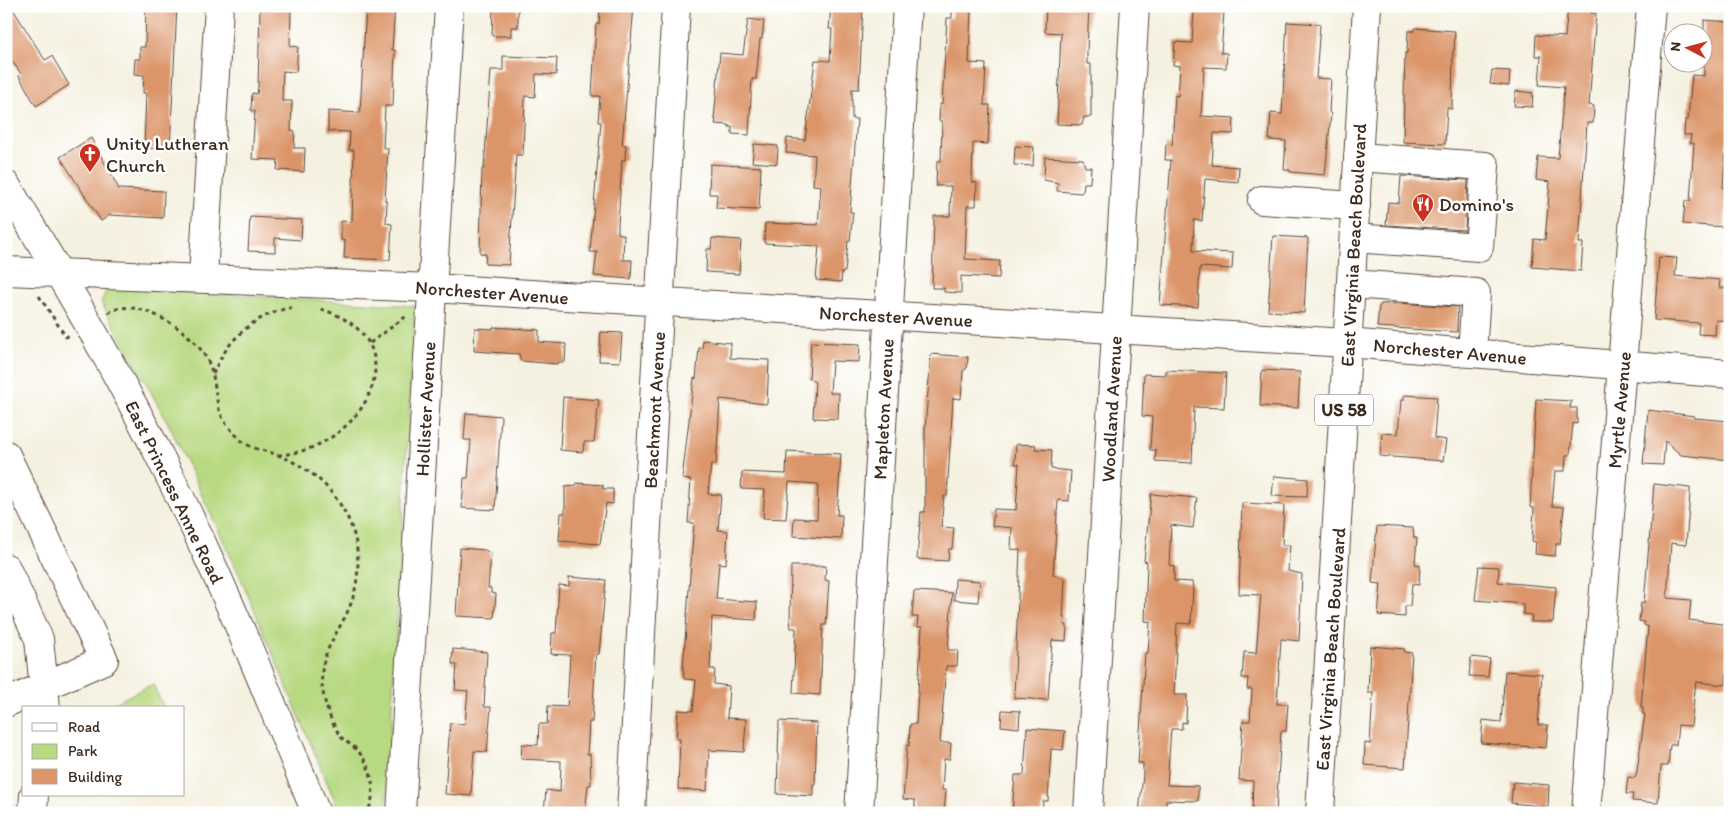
<svg xmlns="http://www.w3.org/2000/svg" width="1736" height="819" font-family="Itim,sans-serif">
<style>
.green{fill:#b7d980;stroke:#79824f}
.building{fill:#db9569}
.lines{fill:none;stroke-linecap:round;stroke-linejoin:round}
.minor-casing{stroke:#57483b;stroke-width:30}
.major-casing{stroke:#57483b;stroke-width:30}
.path{stroke:#57483b;stroke-width:3;stroke-dasharray:4 4;stroke-linecap:butt}
.minor{stroke:#fff;stroke-width:28}
.major{stroke:#fff;stroke-width:28}
.labels{text-anchor:middle;stroke-width:5;stroke-linejoin:round;paint-order:stroke}
.shield{fill:#fff;stroke:#766a62;stroke-width:1}
.shield-label{font-size:18px;font-weight:bold;fill:#3b2a1e}
.poi-label{font-size:19px;fill:#3b2a1e;stroke:#fff;text-anchor:start}
.street-label{font-size:19px;fill:#3b2a1e;stroke:#fff}
</style>
<rect width="100%" height="100%" fill="#fff"/>
<filter id="ink" filterUnits="userSpaceOnUse"><feTurbulence type="fractalNoise" baseFrequency=".02" numOctaves="2"/><feDisplacementMap in="SourceGraphic" scale="10" xChannelSelector="R" yChannelSelector="G"/><feConvolveMatrix kernelMatrix="1 2 1 2 8 2 1 2 1" color-interpolation-filters="sRGB"/></filter>
<filter id="wash" filterUnits="userSpaceOnUse"><feTurbulence type="fractalNoise" baseFrequency=".0096" numOctaves="4" result="noise"/><feDisplacementMap in="SourceGraphic" scale="20" xChannelSelector="R" yChannelSelector="G"/><feGaussianBlur stdDeviation="1.12" result="paint"/><feColorMatrix in="noise" values="0 0 0 0 0 0 0 0 0 0 0 0 0 0 0 0 0 1.4 0 .05"/><feComposite in="paint" operator="in"/></filter>
<g filter="url(#wash)">
<rect width="100%" height="100%" fill="#f5f1e1"/>
<path class="green" d="M108,287L415,306L386,813H340L238,572L169,425L101,302Z
M153,684L164,708H104Z"/>
<g id="blocks">
<path class="building" d="M6,6H11L45,60L52,56L69,85L36,106L19,76L21,74L6,52Z
M146,6H177L170,149L144,148L146,93H143L144,75L134,74L135,59H140V47H145Z
M260,6H288V9L291,10L290,46L298,47L296,72L283,71L282,101H292L291,131H295L294,148H305L304,172L277,170L278,160L252,159L255,111H251L252,93L257,94L258,87Z
M366,6H395L392,50H395L393,106H385L383,148H388L385,201L387,202L386,223L392,224L390,260L344,258L345,241L341,240V221L352,222L354,150H349L350,132L328,131V111L360,113Z
M493,6H518V27H511V36H492Z
M600,6H634L622,145H626L625,160H622L618,225V233L624,235L623,260H632L631,279L594,276L597,252H590L601,122H598L600,96H592L596,24H599Z
M831,6H863L859,89H852V119H857L850,212H853L850,241H848L845,272H842L841,282L816,280L819,246L764,243L765,223L818,225L821,186L813,185L815,155L786,153L787,138L805,140L815,60L830,61L832,29H829Z
M952,6H971L969,63L986,64L984,105H990L988,144L973,143L972,182L977,183L976,206H967L965,259L1000,261L999,278L961,276V293L944,292V288H932L934,216H950L951,186H936L937,161H941L942,121H939L940,104H942L947,18H952Z
M1046,6H1089L1087,51V64H1091V117H1084L1082,125L1057,124L1061,33L1045,32Z
M1568,6H1592L1591,13H1596L1589,105L1594,106L1593,123H1587L1579,243H1583L1581,271L1532,267L1534,239L1545,240L1550,182L1536,180L1538,157L1558,158L1564,87L1539,85L1541,56H1535L1536,35L1565,37Z
M1194,9L1224,11L1221,53H1227L1226,68L1204,67L1201,116L1234,118L1233,134L1214,133L1212,165L1239,167L1238,182L1205,179L1202,221L1194,220L1193,251L1233,253L1232,269L1200,267L1198,307L1160,305L1171,160H1165L1166,144L1172,145L1175,95L1178,96L1180,66L1173,65L1175,42L1192,43Z
M748,19L764,21L762,39H760L756,79H752L749,135L732,134V127H729V125L715,124L716,119H714L720,53L743,55Z
M1704,20L1730,22V139H1727L1723,188H1727L1725,227L1683,224L1685,201H1690L1694,143H1690L1691,135H1684L1685,120H1688L1692,75L1704,76Z
M1287,22L1320,24L1316,78L1331,79L1329,112L1331,114L1325,175L1290,172V170H1284L1286,141L1269,140L1271,113L1282,114Z
M1415,28L1455,31L1454,51H1453L1452,109L1447,108L1445,144L1403,142L1405,53H1407L1408,31H1415Z
M503,56L557,58L556,75L536,74L535,97L525,96L523,155H516L509,265L485,264L486,254L480,253L482,169H484L491,70H503Z
M1492,70L1510,71L1509,86L1490,84Z
M1516,91L1533,93L1532,107L1514,106Z
M91,138L119,189L164,191L163,218L110,215L101,221L60,157Z
M754,144L778,146L777,164L752,162Z
M1015,146L1034,147L1033,166L1014,165Z
M1045,157L1083,159L1085,167H1091L1090,183H1084L1083,191L1081,193L1057,191L1058,183L1044,180Z
M710,164L761,167L759,210L716,208L717,194H709Z
M1401,176L1468,180L1465,230L1386,225L1388,202L1399,203Z
M250,217L302,220L301,240L275,238V252L248,251Z
M1273,236L1308,238L1304,313L1268,311Z
M712,238L741,240L739,274L706,272L707,249H711Z
M1659,257L1677,258L1675,276L1720,280L1719,288H1730V321L1716,320L1715,335L1698,334L1699,323L1654,320Z
M1398,303L1458,307L1457,332L1377,327L1379,307L1381,304Z
M493,327L539,330V342L566,344L565,362H558L557,364L521,361L519,354L474,351L475,328L493,329Z
M601,332L622,333L620,362L599,361Z
M703,340L731,343L730,358L769,360L767,404L720,399L716,465L711,464L708,494L721,495L718,530L728,531L726,564L719,563L716,599L757,602L756,620L712,617L710,669H715L714,684L729,686L727,718L746,719L744,752L709,750L707,791L678,789L680,739H676L678,710L693,711L696,680L684,679L683,668L694,523H688L691,480L682,479L694,378L696,379L699,348H702Z
M811,342L860,344L859,362L832,361L830,393H839L838,419L813,418L815,382L809,379Z
M931,354L968,357L967,368L963,371L961,399L953,398L947,496H944L941,527L954,528L952,549H949L948,561L917,559L921,512H925V429Z
M1166,370L1226,373L1224,408L1194,407L1192,463L1155,461L1156,450H1150L1152,417L1142,416L1144,374L1166,375Z
M1262,370L1300,372L1298,408L1260,406Z
M1404,395L1437,397L1434,438L1446,440L1443,461L1380,456L1382,433L1398,434L1401,400H1404Z
M563,397L599,400L594,442H584L583,452L560,450Z
M1536,399L1571,401L1570,408H1577V424L1573,423L1570,455H1566L1565,471H1555L1552,506L1564,507L1560,544H1556L1555,556L1535,554L1536,542L1532,541L1534,508L1530,507Z
M1648,410L1694,416V418L1730,421V460L1681,455L1665,441L1663,465L1643,464Z
M466,413L501,416L495,510L462,508L464,478H468L471,440H464Z
M1016,444L1036,445L1035,449L1052,450L1051,469L1071,471L1069,501L1058,500L1053,575L1065,578L1063,618H1065L1064,625H1067L1066,641L1052,640L1048,700L1014,698L1020,550L1011,549L1012,528L992,526L994,509L1016,510L1019,464H1015Z
M787,451L841,454L837,515H842L841,539L793,536L794,518L817,519L818,484L789,482L786,519L763,518L765,490L741,489L742,472L786,474Z
M1274,476L1308,479L1307,497L1272,496Z
M576,483L603,485V489H613V504L606,503L600,544L559,541L561,513H565V487L576,486Z
M1654,484L1690,488V493L1686,545L1671,543L1667,598L1691,600L1689,620L1730,625L1726,685L1696,682L1691,726L1678,725L1676,745H1670L1668,766H1661L1658,803L1632,801L1633,794H1626L1628,777L1635,778L1637,771L1645,714H1643V707H1641L1648,627L1644,625V622L1639,621L1641,603H1644Z
M1151,494L1197,498L1193,528L1171,525L1169,565L1174,566V581L1192,582L1193,588L1191,624L1177,623L1174,695H1187L1186,723L1182,722V729H1171L1167,785L1198,786V801L1166,800L1165,813H1139L1143,775V763H1138L1145,653H1148L1150,622L1145,621L1147,562L1144,561Z
M1242,503L1284,505L1282,545H1290L1288,571L1302,574L1299,641L1281,639L1277,704H1288L1286,731H1281L1276,813H1252L1253,781L1239,780L1243,721H1250L1252,689H1247L1248,678H1242L1244,652L1256,653L1261,595L1239,594Z
M1377,526L1413,528L1414,538H1417L1415,564L1420,565L1419,585L1412,584L1410,606H1405V617L1378,615L1381,584L1372,583Z
M460,548L485,550L491,554L488,588H491V593L496,594L494,618L456,616Z
M791,566H826L825,580L829,581L826,625H823L820,695L793,693L796,628H791L790,620Z
M1479,566L1499,567L1498,582L1556,587L1553,622H1531L1532,615L1523,614V604L1475,600Z
M569,577L606,580L599,654H596L592,722H589L587,754H590L591,785H588L585,813H544L546,790L560,792L561,761L521,759L522,744L538,745L539,724H547L548,706L567,707L570,655L551,654L552,633H556L559,585L569,586Z
M955,579L980,581L978,602L954,600Z
M914,591L952,593L948,650H958L957,666H946L940,743H951L950,759H944L942,790H946L944,813H915V800L903,799L907,745L909,746L910,724H916L922,627H917L918,617H912Z
M1370,646L1405,649L1404,652L1412,653L1405,768L1364,765L1365,743L1370,744L1373,693H1368Z
M453,649L487,652L484,707H491L487,752L474,751L471,796L445,794L450,723L465,724L468,691L455,690L457,665L452,664Z
M1471,657L1490,659L1488,677L1469,676Z
M1505,671L1542,674L1538,725H1548L1546,748L1481,743L1483,720L1501,722Z
M1002,710L1020,711L1019,728L1001,726Z
M779,721L817,723L815,784H813V796L777,794Z
M1027,728L1065,731L1063,750L1051,749L1048,801H1043L1042,813L1012,812L1015,775H1024Z
M1513,782L1549,785L1548,807L1511,803Z"/>
</g>
</g>
<g filter="url(#ink)">
<use href="#blocks" fill-opacity="0" stroke="#57483b" stroke-width="1"/>
<g class="lines">
<g class="minor-casing">
<path id="minor" d="M1262,200L1356,206
M1354,238L1479,247L1485,166L1358,157
M6,271L432,288L1347,343L1730,374
M203,277L219,6
M1351,284L1476,293L1472,353
M6,455L104,660L6,703
M6,568L39,639L46,708
M33,813L34,795
M401,813L449,6
M631,813L676,6
M859,813L907,6
M1088,813L1135,6
M1586,813L1651,6"/>
</g>
<g class="major-casing">
<path id="major" d="M6,185C65,281 122,379 172,481C226,589 271,701 316,813
M1320,813L1367,6"/>
</g>
<path class="path" d="M39,296L66,337L70,335
M108,313C120,305 135,307 148,312C176,323 206,344 213,376C219,407 215,415 240,439C251,450 265,450 278,455C311,468 336,490 350,523C362,552 360,587 346,615C334,638 319,658 322,685C324,703 331,724 342,738C346,742 352,745 357,750C372,766 378,793 367,813
M370,343L408,315
M213,374C228,338 255,314 294,307
M278,455C363,451 426,338 317,308"/>
<use href="#minor" class="minor"/>
<use href="#major" class="major"/>
</g>
</g>
<defs>
<g id="church-pin" transform="scale(1.125)"><path d="M0 17L-7.5 6A9.5 9.5 0 1 1 7.5 6Z" fill="#c8321e" stroke="#fff"/><path d="M-1.2-6h2.4v3.5h3.3v2.4h-3.3V6h-2.4V-.1h-3.3v-2.4h3.3Z" fill="#fff"/></g>
<g id="restaurant-pin" transform="scale(1.125)"><path d="M0 17L-7.5 6A9.5 9.5 0 1 1 7.5 6Z" fill="#c8321e" stroke="#fff"/><path d="M-5-6h1v4h1v-4h1v4h1v-4h1v5L-1.5 .5V6h-2V.5L-5-1ZM5-6V6H3V1.5H1.5Q1.5-4 5-6Z" fill="#fff"/></g>
</defs>
<g fill-rule="evenodd">
<use href="#church-pin" x="90" y="154"/>
<use href="#restaurant-pin" x="1423" y="204"/>
</g>
<g class="labels">
<rect class="shield" x="1315" y="394.5" width="58" height="31" rx="4"/>
<g class="shield-label">
<text x="1344" y="416">US 58</text>
</g>
<g class="poi-label">
<text x="106" y="150">Unity Lutheran<tspan x="106" dy="22">Church</tspan></text>
<text x="1439" y="211">Domino's</text>
</g>
<g class="street-label">
<text transform="translate(1353 245) rotate(-87)" y="7">East Virginia Beach Boulevard</text>
<text transform="translate(492 292) rotate(4)" y="7">Norchester Avenue</text>
<text transform="translate(896 316) rotate(3)" y="7">Norchester Avenue</text>
<text transform="translate(1450 351) rotate(5)" y="7">Norchester Avenue</text>
<text transform="translate(425 409) rotate(-87)" y="7">Hollister Avenue</text>
<text transform="translate(883 409) rotate(-87)" y="7">Mapleton Avenue</text>
<text transform="translate(1111 409) rotate(-87)" y="7">Woodland Avenue</text>
<text transform="translate(654 410) rotate(-87)" y="7">Beachmont Avenue</text>
<text transform="translate(1619 410) rotate(-85)" y="7">Myrtle Avenue</text>
<text transform="translate(175 492) rotate(64)" y="7">East Princess Anne Road</text>
<text transform="translate(1330 649) rotate(-86)" y="7">East Virginia Beach Boulevard</text>
</g>
</g>
<rect width="1736" height="819" fill="none" stroke="#fff" stroke-width="25"/>
<rect x="22" y="706" width="162" height="90" fill="#ffffff" stroke="#b1aaa5"/>
<rect x="32" y="723" width="25" height="8" fill="#ffffff" stroke="#b1aaa5"/>
<text x="68" y="732" font-size="15" fill="#3b2a1e">Road</text>
<rect x="32" y="744" width="25" height="15" fill="#b7d980" stroke="#b1aaa5"/>
<text x="68" y="756" font-size="15" fill="#3b2a1e">Park</text>
<rect x="32" y="769" width="25" height="15" fill="#db9569" stroke="#b1aaa5"/>
<text x="68" y="782" font-size="15" fill="#3b2a1e">Building</text>
<g transform="translate(1688 48) rotate(276)"><circle r="24" fill="#ffffff" stroke="#b1aaa5"/>
<path d="M0-4L9 19L0 12L-9 19Z" fill="#c8321e"/>
<text y="-8" font-size="14" font-weight="bold" text-anchor="middle" fill="#3b2a1e">N</text>
</g>
</svg>
